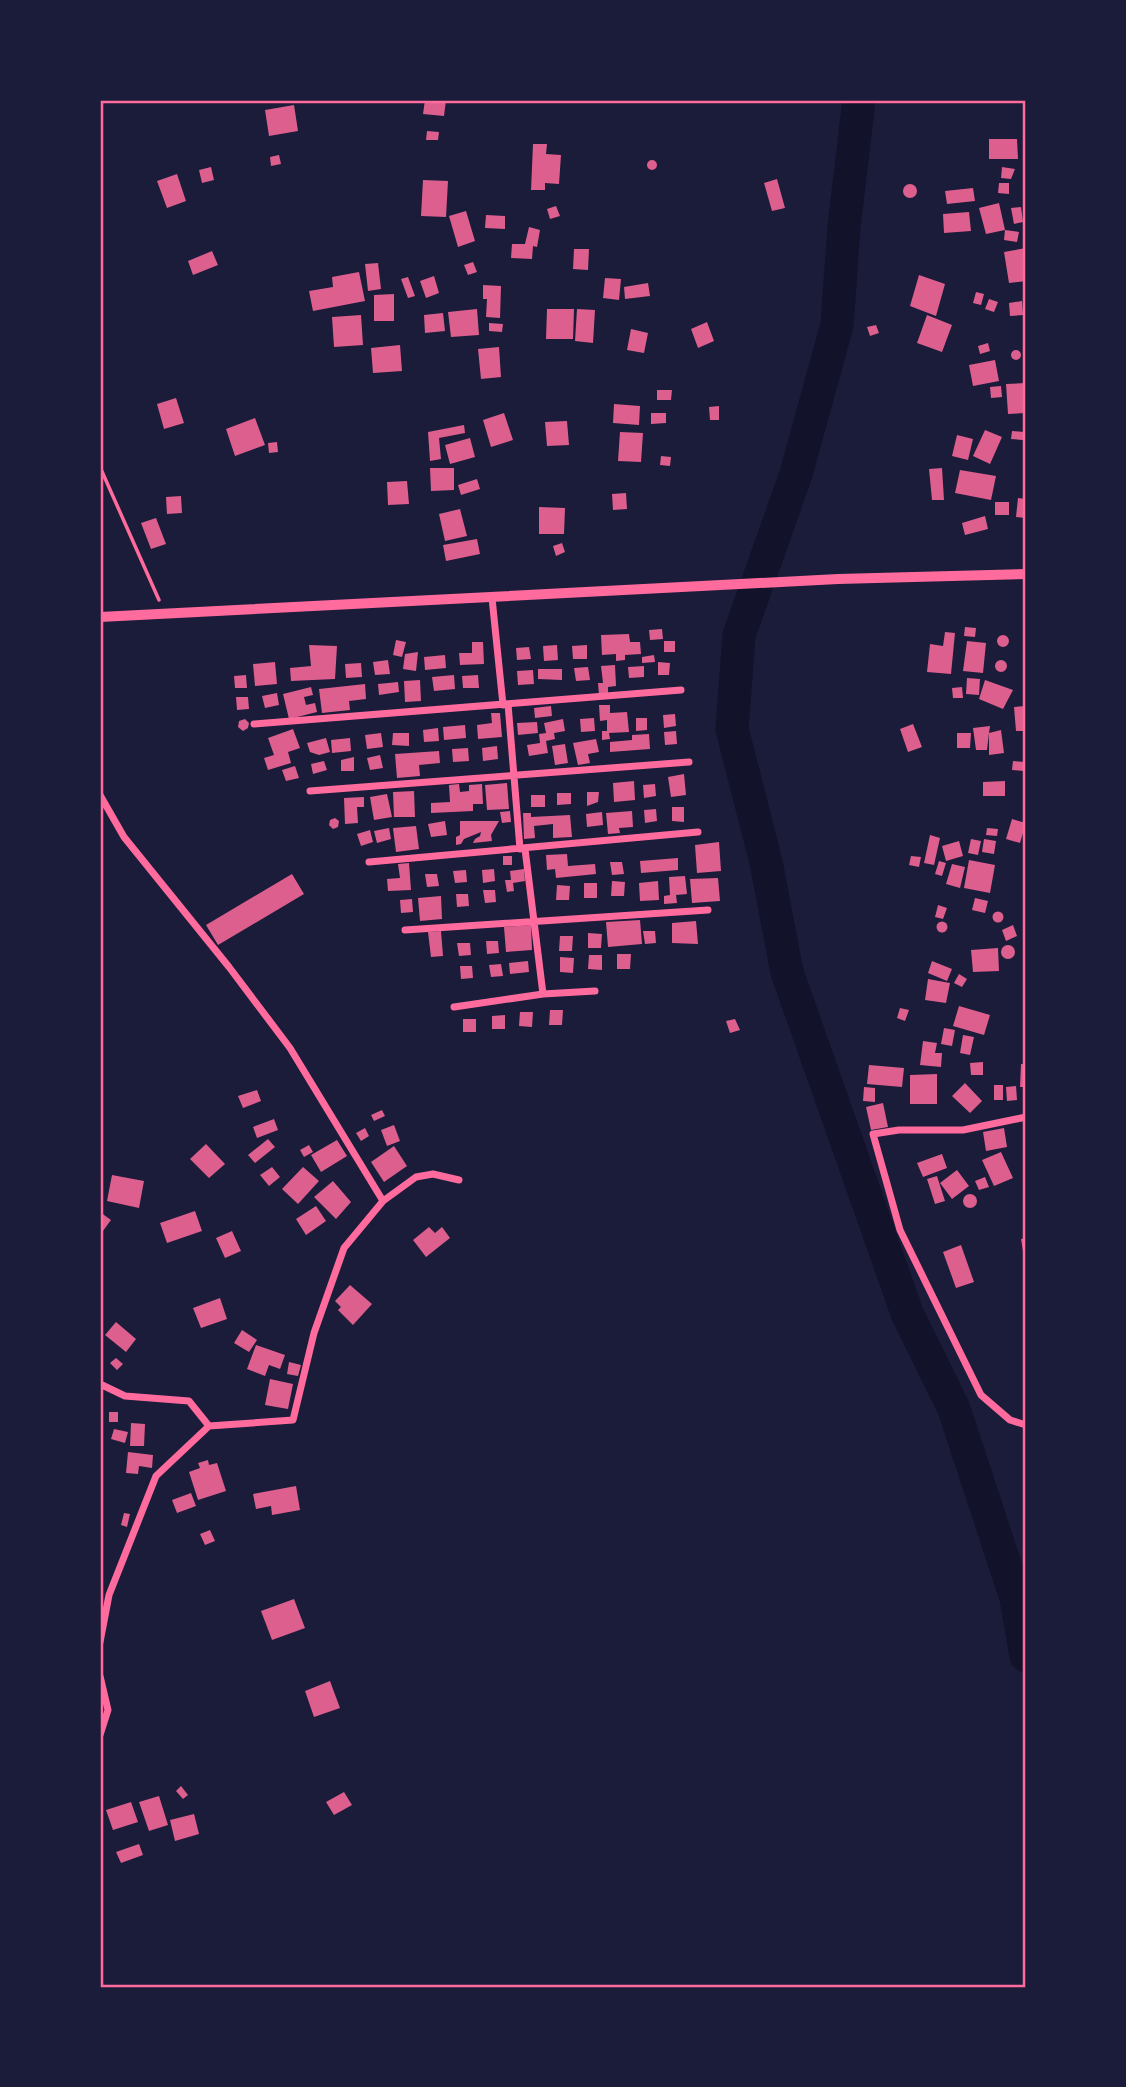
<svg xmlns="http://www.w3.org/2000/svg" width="1126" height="2087" font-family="'Libre Baskerville',serif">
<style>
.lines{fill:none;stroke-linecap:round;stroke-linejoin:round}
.river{stroke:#12122b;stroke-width:33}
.building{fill:#dd5f8e}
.path{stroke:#ff6b9d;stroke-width:3.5}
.minor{stroke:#ff6b9d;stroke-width:7}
.tertiary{stroke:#ff6b9d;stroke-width:10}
.neatline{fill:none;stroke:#ff6b9d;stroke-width:2.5}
</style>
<rect width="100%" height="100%" fill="#1b1b3a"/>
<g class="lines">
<path class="river" d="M859,100L844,227L837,325L796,474L739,635L732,729L766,862L787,972L907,1313L954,1409L1016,1598L1026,1656"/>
</g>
<path class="building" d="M425,100H446L444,116L423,114Z
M294,105L298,131L269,136L265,110Z
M427,131L439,132L438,140H426Z
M989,139H1017L1018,159H989Z
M533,144H547L546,154L561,155L559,184L545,183V190H531Z
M279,155L281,164L271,166L270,157Z
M647 165a5 5 0 1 1 10 0a5 5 0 1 1-10 0Z
M211,167L214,180L202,183L199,170Z
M1002,167L1015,169L1011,179L1001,178Z
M177,174L186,201L167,208L157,181Z
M777,179L785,208L772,211L764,183Z
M423,180L448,181L446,217L421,216Z
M999,183H1009V194L998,193Z
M903 191a7 7 0 1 1 14 0a7 7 0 1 1-14 0Z
M973,188L975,201L947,204L945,191Z
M999,203L1005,230L986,234L979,208Z
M556,206L560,216L550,219L547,209Z
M1021,207L1023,222L1014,224L1011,208Z
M466,211L475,241L458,247L449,216Z
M969,212L971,231L944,233L943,214Z
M486,215L505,216V229L485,228Z
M529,227L540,230L537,247L533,246L532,259L511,258L512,244H525Z
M1005,230L1019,232L1017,242L1004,240Z
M1026,248V281L1009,283L1004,252Z
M574,249H589L588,270L573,269Z
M212,251L218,265L193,275L188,261Z
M473,262L477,272L468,275L464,265Z
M378,263L381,289L368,291L365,264Z
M359,272L365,301L313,311L309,291L333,287L332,277Z
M919,275L945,284L936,316L910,306Z
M434,276L439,293L426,298L420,281Z
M408,277L415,296L408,298L401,279Z
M605,278L621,279L619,300L603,298Z
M648,283L650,296L625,299L624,287Z
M483,285L501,286L500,318L486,317L487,299H483Z
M976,292L984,294L981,305L973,303Z
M394,294V321H374V295Z
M989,299L998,302L994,312L985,309Z
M1022,301L1023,315L1010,316L1009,303Z
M477,309L479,335L451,337L448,312Z
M547,309H574L573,339H546Z
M577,309L595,310L593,343L575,341Z
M443,313L445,331L425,333L424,315Z
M361,315L363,345L334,347L332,317Z
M927,315L952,325L942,352L917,343Z
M707,322L714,341L698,348L691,329Z
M489,323L503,324L502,332L489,331Z
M876,325L879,333L870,336L867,327Z
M631,329L648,333L644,353L627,350Z
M988,343L990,351L980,354L978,346Z
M400,345L402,371L373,373L371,348Z
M499,347L501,377L481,379L478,349Z
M1011 355a5 5 0 1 1 10 0a5 5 0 1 1-10 0Z
M995,360L999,381L973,386L969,365Z
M1026,383V413L1008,414L1006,384Z
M1001,386L1002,397L991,398L990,387Z
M657,390H672L671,400H657Z
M176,398L184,423L164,429L157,404Z
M614,404L640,406L639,425L613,423Z
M719,406V420H710L709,407Z
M504,413L513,440L491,447L483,420Z
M651,413H666V423L651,424Z
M255,418L265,445L235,456L226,429Z
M567,421L569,445L547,446L545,422Z
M464,425L465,433L439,438L441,459L430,461L428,432Z
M985,430L1002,437L990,464L973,456Z
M1012,431L1024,432L1023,440L1011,439Z
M620,432L643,433L641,462L618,461Z
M957,435L973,439L968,460L952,456Z
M470,438L475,457L450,464L445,445Z
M277,442L278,452L269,453L268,443Z
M661,456L671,457L670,466L660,465Z
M430,468H454V490L431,491Z
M942,468L944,500H932L929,469Z
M960,470L996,476L991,500L955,493Z
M477,479L480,489L461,495L458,485Z
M407,481L409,504L388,505L387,482Z
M626,493L627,509L613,510L612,494Z
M181,496L182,513L167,514L166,497Z
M1018,498L1026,499V518L1016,517Z
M995,502H1009V515H995Z
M539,507L565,508L564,534H539Z
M460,509L467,536L445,541L439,514Z
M985,516L988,529L965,535L962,523Z
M156,518L166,544L151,549L141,523Z
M477,539L480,554L446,561L443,545Z
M562,543L565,552L556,556L553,546Z
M965,627L976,628L975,637L964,636Z
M662,629L663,639L650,640L649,630Z
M945,632L955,633L951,674L927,672L930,644L943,646Z
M629,634L630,642H640L641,654L625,655V660L616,661V654L602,655L601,635Z
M997 641a6 6 0 1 1 12 0a6 6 0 1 1-12 0Z
M396,640L406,642L402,657L393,655Z
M664,641H675V652H664Z
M967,641L986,643L983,673L963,671Z
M472,642H483L484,664L460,665L459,653H472Z
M309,645L337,646L335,679L291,681L290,668L311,666Z
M557,645L558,660L544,661L543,646Z
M587,645V659H573L572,646Z
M529,647L531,659L517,660L516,648Z
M418,652L416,671L403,669L405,654Z
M445,655L446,668L425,670L424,657Z
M654,655L655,662L642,663V657Z
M388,660L390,674L375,675L373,662Z
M995 666a6 6 0 1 1 12 0a6 6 0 1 1-12 0Z
M275,662L277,684L255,686L253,664Z
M658,662L670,663L669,675H658Z
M361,663L362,677L346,678L345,664Z
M615,665L616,686L608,687V694L599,695L598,683H603L601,666Z
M644,666V677L629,678L628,667Z
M588,667L590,680L576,681L574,668Z
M538,669H562V680L538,679Z
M533,670L534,684L518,685L517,671Z
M246,675L247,688H235L234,676Z
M454,675L455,689L434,691L432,677Z
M478,675L479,688H463L462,676Z
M967,678L980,679L979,695L966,694Z
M420,680L421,701L405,702L404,681Z
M985,680L1013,690L1003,709L979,699Z
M398,682L399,692L379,695L378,684Z
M365,684L366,699L349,701L350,710L322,713L319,689Z
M311,687L313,695L304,697L306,705L315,703L317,712L289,719L283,694Z
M962,687L963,698H953L952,688Z
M277,693L279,705L265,708L262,696Z
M236,697H248L249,709L237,710Z
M599,705H610V713L627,712L629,732L609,733L610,739L602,740V731H607V720L600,721Z
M551,706L552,716L535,718L534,708Z
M1026,706V731H1016L1014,707Z
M491,713H500L502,737L478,739L477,725L492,723Z
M675,714L676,726L664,728L663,715Z
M594,718L595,731L581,732L580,719Z
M636,718H647V730L636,731Z
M245,719L249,723L248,728L243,731L238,727L239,721Z
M563,719L565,731L554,733L555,739L546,741L548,753L529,756L527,745L540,743L539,734L546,733L544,723Z
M537,722L538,733L518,735L517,723Z
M913,724L922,747L908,752L900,729Z
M465,725L466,738L444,740L443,727Z
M990,726L989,733L1001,730L1004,753L989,755V733L987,750H976L973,728Z
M438,728L439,741L424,742L423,730Z
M293,729L300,748L288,752L291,763L268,770L264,758L274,755L268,738Z
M676,731L677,744L665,745L664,732Z
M381,733L383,747L367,749L365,735Z
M393,733H409V746L392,745Z
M957,733H971L970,748H957Z
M649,734L650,749L610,752V742L632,740V735Z
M326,738L330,752L319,755L310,752L307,743Z
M350,738L351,751L332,753L331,740Z
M596,739L599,752L588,754L590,763L578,765L573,743Z
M565,744L568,763L555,765L552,746Z
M497,746L498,759L483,761L482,748Z
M468,748L469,761L453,762L452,749Z
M439,751L440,763L419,765L420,776L397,778L395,754Z
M380,755L383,768L370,770L367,758Z
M354,757V771H341V760Z
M324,761L327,770L313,774L311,764Z
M1013,761L1025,762L1024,771L1012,770Z
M295,766L299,778L286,781L282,770Z
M684,774L686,795L671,797L668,777Z
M634,781L635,800L614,802L613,783Z
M1005,781V796H983V782Z
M507,783L509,809L487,810L485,785Z
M459,784L460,792L469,791V785L482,784L483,804H473V811L431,813V803L450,802L449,785Z
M655,784L656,796L644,798L643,785Z
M414,791L415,817H394L393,792Z
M587,792H599L598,802L587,806Z
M557,793H571V804L557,805Z
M387,794L392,817L374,820L370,797Z
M531,795H545V807H531Z
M364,797V807H357L358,823L345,824L344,798Z
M672,807H684V822L672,821Z
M656,809L657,821L645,823L644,810Z
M510,811L511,822L502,823L500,812Z
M632,811L633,827L619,828L620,833L608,834L606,813Z
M602,812L603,825L587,827L586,814Z
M523,813H531V817L570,815L572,837L553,838V824L534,826L535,838L524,839Z
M335,818L339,821L338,827L333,829L329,825L330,820Z
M1012,819L1026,823L1020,843L1006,839Z
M445,821L447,835L431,837L428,824Z
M460,821H499L491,835L492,841L473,843L475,839L480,836L481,832L464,839L461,844L456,845V837L460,835Z
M416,826L419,849L396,852L393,828Z
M389,828L391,839L377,843L374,831Z
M987,828L998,829L997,836L986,835Z
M370,830L373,842L361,846L357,834Z
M930,835L940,838L934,865L924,863Z
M971,839L981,841L978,855L968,853Z
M984,839L996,841L994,854L982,852Z
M959,841L963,856L946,861L942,846Z
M719,842L721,871L697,873L695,845Z
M567,854L568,866L595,864L596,874L556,878L555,869L547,870L546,855Z
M503,856H512V865H503Z
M911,856L921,857L919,867L909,865Z
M678,858V870L641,873L640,861Z
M969,860L995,865L990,893L964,888Z
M939,861L946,863L942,876L935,874Z
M610,862H622L624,874L612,875Z
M409,863L411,890L388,891L387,879L400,878L398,864Z
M952,864L965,867L960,888L946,884Z
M494,869L495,881L483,883L482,870Z
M524,869L525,881L513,883L514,891L507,892L505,880H511L510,871Z
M466,870L467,882L455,883L453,871Z
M292,874L304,894L218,945L206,925Z
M425,874H437L439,886L427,887Z
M685,876L687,894L676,895L677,903L664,904V896L670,895L669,877Z
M718,878L720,901L692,903L690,879Z
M612,881L625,882L624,896H611Z
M658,881L659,900L640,901L639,883Z
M584,883H597V898H584Z
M557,885L570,886L569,900H556Z
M483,890H495L496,902L485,903Z
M456,894H468L469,906L457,907Z
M441,896L442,919L420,921L418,898Z
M975,898L988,901L985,913L972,910Z
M412,899L413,912L401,913L400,900Z
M938,905L947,908L943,919L935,917Z
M992.5 917a5.5 5.5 0 1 1 11 0a5.5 5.5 0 1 1-11 0Z
M640,920L642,944L608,947L606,922Z
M696,921L698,944L672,943V923Z
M936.5 927a5.5 5.5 0 1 1 11 0a5.5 5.5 0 1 1-11 0Z
M531,925L532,950L506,952L504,927Z
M1013,925L1017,936L1006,941L1002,930Z
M441,931L443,956L431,957L428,932Z
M643,931H655L656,943L645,944Z
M588,933L602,934L601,948H588Z
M560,936H573L572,951H559Z
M486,941H498L499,953L487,954Z
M457,943H470L471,955L459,956Z
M1001 952a7 7 0 1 1 14 0a7 7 0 1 1-14 0Z
M998,948L999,971L973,972L971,950Z
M617,954H631L630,969H617Z
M589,955H602V970L588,969Z
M560,957L574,958L573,973L560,972Z
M528,961L529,972L510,974L509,963Z
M932,961L952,969L947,981L928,973Z
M501,964L503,976L491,977L489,965Z
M460,966H472L473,978L461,979Z
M959,974L967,979L962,987L954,983Z
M928,979L950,983L946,1003L925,1000Z
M959,1006L990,1015L984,1035L953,1026Z
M900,1008L909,1010L905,1021L897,1018Z
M550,1010H563L562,1025H549Z
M520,1012H533L532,1027L519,1026Z
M505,1015V1029H492V1016Z
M463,1019H476V1032H463Z
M735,1019L740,1030L730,1033L726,1021Z
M944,1028L955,1030L952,1046L941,1044Z
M963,1035L974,1037L970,1055L960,1053Z
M923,1041L937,1043L935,1053H942L941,1067L920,1065Z
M983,1062V1075H971L970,1063Z
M1021,1064H1026V1087H1020Z
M869,1065L904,1068L902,1087L867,1084Z
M937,1074V1104H910V1075Z
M965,1083L982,1101L970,1113L952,1096Z
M994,1085H1003V1100H994Z
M1016,1086L1017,1100L1007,1101L1006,1087Z
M864,1087L875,1088V1102L863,1101Z
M257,1090L261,1101L243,1108L238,1096Z
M883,1103L888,1127L871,1130L866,1107Z
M382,1110L385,1116L374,1121L371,1115Z
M274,1119L278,1130L257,1138L253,1127Z
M394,1125L400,1141L387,1146L381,1130Z
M365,1128L369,1136L361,1141L356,1133Z
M1004,1128L1007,1147L986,1151L983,1132Z
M268,1139L275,1147L255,1163L248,1155Z
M337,1140L347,1156L321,1172L311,1155Z
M206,1144L225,1164L209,1178L190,1159Z
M309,1145L313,1152L304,1157L300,1150Z
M394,1146L407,1166L384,1182L371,1162Z
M1001,1152L1013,1178L994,1186L982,1160Z
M942,1154L947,1168L923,1177L917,1163Z
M272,1167L280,1177L269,1186L260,1175Z
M303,1167L319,1181L298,1204L282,1189Z
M957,1170L969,1186L952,1199L940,1183Z
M112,1175L144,1181L139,1208L107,1201Z
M937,1176L945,1201L935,1204L927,1179Z
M985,1177L989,1187L979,1190L975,1181Z
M333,1181L351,1202L336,1219L314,1197Z
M963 1201a7 7 0 1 1 14 0a7 7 0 1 1-14 0Z
M316,1206L326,1221L306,1235L296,1219Z
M195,1211L202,1231L167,1243L160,1223Z
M100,1212L111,1220L100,1235Z
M429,1227L435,1233L442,1227L450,1238L426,1257L413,1240Z
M232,1231L241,1251L225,1258L216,1238Z
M1026,1238V1263H1025L1021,1239Z
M961,1245L974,1282L956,1288L943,1252Z
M350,1285L372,1304L353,1325L338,1310L341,1307L335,1301Z
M220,1298L227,1319L201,1328L193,1308Z
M116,1322L136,1339L126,1352L105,1335Z
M242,1330L257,1340L249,1352L234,1343Z
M256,1345L285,1355L280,1369L269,1365L265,1376L247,1369Z
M116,1358L123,1364L117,1370L110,1363Z
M289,1362L301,1365L298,1376L287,1374Z
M270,1379L293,1384L288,1409L265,1405Z
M109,1412H118V1422H109Z
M131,1423L145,1424L144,1446H130Z
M114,1429L128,1432L125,1443L111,1439Z
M128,1452L153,1455L152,1468L139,1466L138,1474L126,1473Z
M208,1460L209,1465L217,1463L226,1491L198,1500L189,1472L200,1468L198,1463Z
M296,1486L300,1510L272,1515L271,1506L256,1509L253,1494Z
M191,1493L196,1506L177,1513L172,1500Z
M124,1513L130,1514L127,1527L121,1525Z
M210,1530L215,1541L205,1545L200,1534Z
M294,1599L305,1628L272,1640L261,1611Z
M330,1681L340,1708L314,1717L305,1691Z
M181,1786L188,1795L183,1799L176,1791Z
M344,1792L352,1805L334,1815L326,1802Z
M159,1796L168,1825L149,1831L139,1802Z
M131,1802L138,1822L113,1830L106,1810Z
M194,1814L199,1834L175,1841L170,1820Z
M139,1844L143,1855L121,1863L116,1852Z"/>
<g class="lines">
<path class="path" d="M100,467L159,600"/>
<path class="minor" d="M492,598L503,705
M508,704L520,849
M254,724L681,690
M310,791L689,762
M100,795L124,837L229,967L290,1048L383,1201
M525,849L543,994
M369,862L698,832
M405,930L708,910
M454,1007L543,994L595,991
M1026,1117L963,1130H899L873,1134L900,1230L981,1395L1010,1420L1026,1425
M100,1384L125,1396L189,1401L209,1426
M100,1642L109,1595L156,1476L209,1426L293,1420L314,1333L344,1248L383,1201L416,1177L433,1174L459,1180
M100,1676L108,1710L100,1735"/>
<path class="tertiary" d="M100,617L838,579L1026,574"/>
</g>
<rect width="1126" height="2087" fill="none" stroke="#1b1b3a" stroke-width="203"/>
<rect x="102" y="102" width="922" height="1884" class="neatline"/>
</svg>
